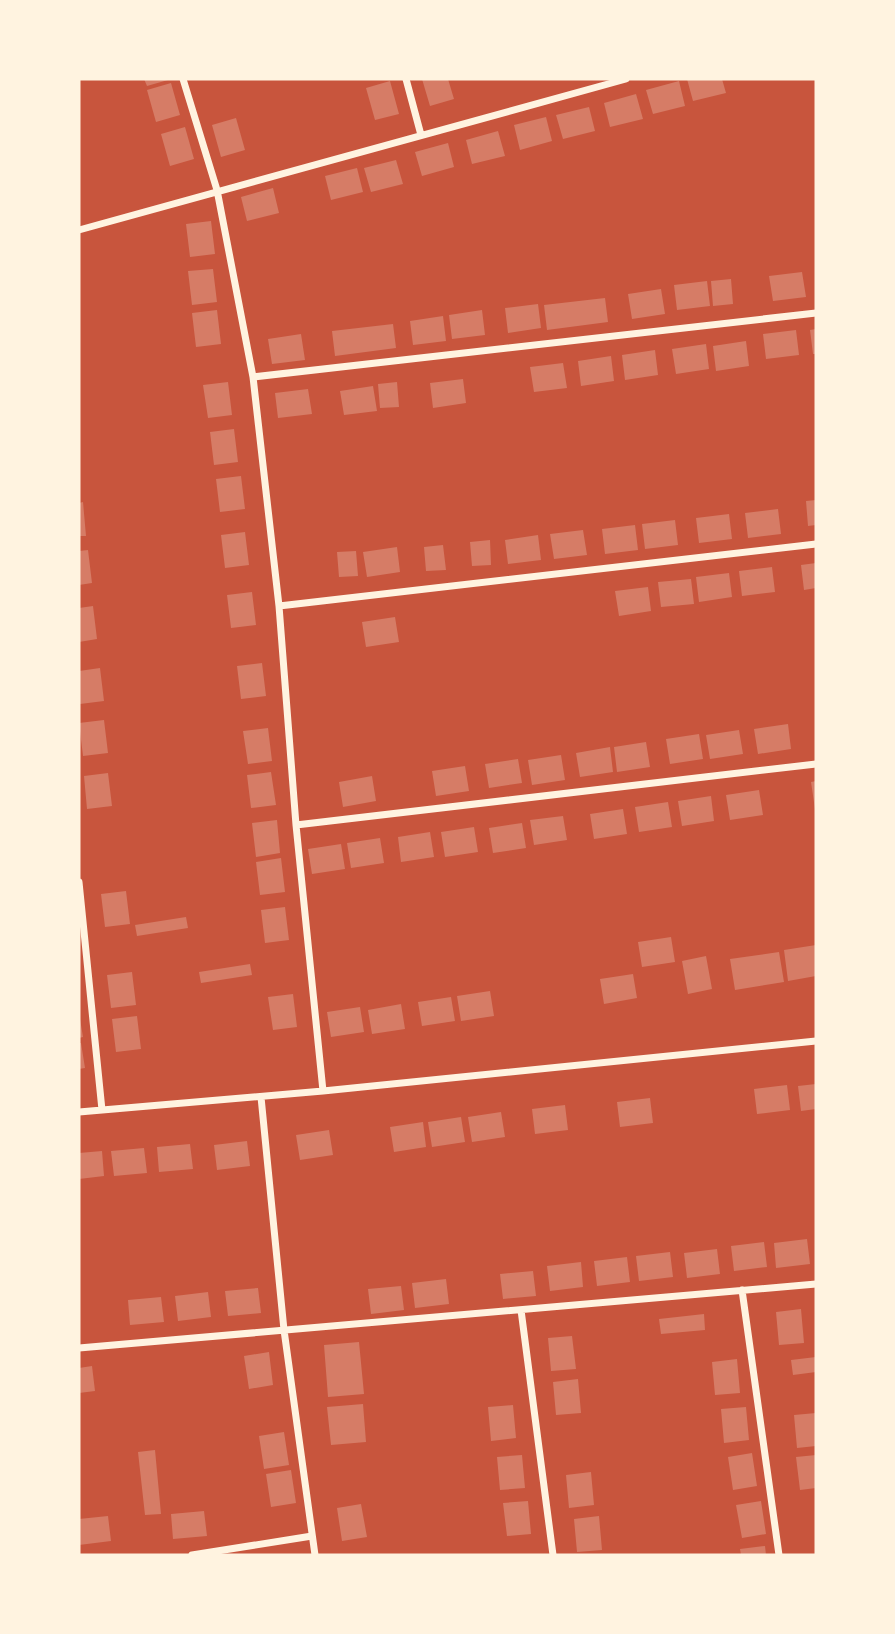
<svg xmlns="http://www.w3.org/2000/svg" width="895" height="1634" font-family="Cabin,sans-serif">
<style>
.building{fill:#d67c66}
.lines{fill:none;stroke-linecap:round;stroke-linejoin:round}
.minor{stroke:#fff3e0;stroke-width:7}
</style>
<rect width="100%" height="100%" fill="#c8553d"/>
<path class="building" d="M144,79H168V80L147,86Z
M422,79H448L454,99L430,106Z
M687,79H722L726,93L693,101Z
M390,81L399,114L375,120L366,88Z
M679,81L685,106L653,114L646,90Z
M171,83L180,115L156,122L147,90Z
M636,94L643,119L610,127L604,103Z
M589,107L595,131L563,139L556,115Z
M546,117L552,141L520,150L514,125Z
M236,118L245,150L221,157L212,125Z
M185,127L194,159L170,166L161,134Z
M498,131L505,156L472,164L466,140Z
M448,143L454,167L422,176L415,152Z
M396,160L403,184L371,192L364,168Z
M357,168L363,192L331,200L325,176Z
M273,188L279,213L247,221L241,197Z
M211,221L215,254L190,257L186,224Z
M213,269L217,302L192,305L188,271Z
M802,272L806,297L773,301L769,276Z
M731,279L733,304L713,306L711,281Z
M707,281L710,306L677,310L674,285Z
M661,289L665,314L632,319L628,294Z
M605,298L608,322L547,330L544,305Z
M538,304L541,328L508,333L505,308Z
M217,310L221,344L196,347L192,313Z
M482,310L485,335L452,339L449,315Z
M443,316L446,341L413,345L410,321Z
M393,324L396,348L335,356L332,331Z
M816,329V354H813L810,330Z
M796,330L799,355L766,359L763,334Z
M301,334L305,360L272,364L268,339Z
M746,341L749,366L716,371L713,346Z
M706,344L709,369L676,374L672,349Z
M655,350L658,375L625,380L622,355Z
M611,356L614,381L581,386L578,361Z
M563,363L567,388L534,392L530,367Z
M463,379L466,403L433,408L430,383Z
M228,382L232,415L208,418L203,385Z
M397,382L399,407L380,408L378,384Z
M373,386L377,411L344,415L340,391Z
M308,389L312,414L278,418L275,393Z
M234,429L238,462L214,465L210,432Z
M241,476L245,509L220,512L216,479Z
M816,500V525L808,526L806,501Z
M83,502L86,536H79V503Z
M778,509L781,534L748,538L745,513Z
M729,514L732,539L699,543L696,518Z
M675,520L678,545L645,549L642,524Z
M635,525L638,550L605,554L602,529Z
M583,530L587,555L554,559L550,534Z
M245,532L249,565L225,568L221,535Z
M538,535L541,560L508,564L505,540Z
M490,540L491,565L472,566L470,542Z
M443,545L446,570L426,571L424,547Z
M397,547L400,572L367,577L363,552Z
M88,550L92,583L79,585V551Z
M356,551L358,576L339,577L337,552Z
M816,563V588L804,590L801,565Z
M772,567L775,592L742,596L739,571Z
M729,573L732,597L699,602L696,577Z
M691,579L694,604L661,607L658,582Z
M648,587L651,611L619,616L615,591Z
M252,592L256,625L231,628L227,595Z
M93,606L97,639L79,642V608Z
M395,617L399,642L366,647L362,622Z
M262,663L266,696L241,699L237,666Z
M100,668L104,701L80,704L79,671Z
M104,720L108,753L83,756L79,723Z
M788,724L791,749L758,754L754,729Z
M268,728L272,761L248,764L243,731Z
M739,730L743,754L710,759L706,735Z
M699,734L703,759L670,764L666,739Z
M646,742L650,767L617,772L614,747Z
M610,747L613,772L580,777L576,753Z
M561,755L565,780L532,785L528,760Z
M518,759L522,783L489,788L485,764Z
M465,766L469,791L436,796L432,771Z
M271,772L276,805L251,808L247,775Z
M108,773L112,806L87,809L84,776Z
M372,776L376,801L343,807L339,782Z
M816,781V809H815L811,782Z
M759,790L763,815L730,820L726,795Z
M711,796L714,821L682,826L678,801Z
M668,802L672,827L639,832L635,807Z
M623,809L627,834L594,839L590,814Z
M563,816L567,840L534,845L530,820Z
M277,820L280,853L256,857L252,823Z
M522,823L526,848L493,853L489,828Z
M474,827L478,852L445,857L441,832Z
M430,832L434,857L401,862L398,837Z
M380,838L384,863L351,868L347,843Z
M341,844L345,869L312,874L308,849Z
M281,858L285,892L260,895L256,862Z
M126,891L130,924L105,927L101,894Z
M285,907L289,940L265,943L261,910Z
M186,917L188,928L137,936L135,925Z
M671,937L675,962L642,967L638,942Z
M816,945V976L788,981L784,950Z
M779,952L784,982L735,990L730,959Z
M706,956L712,989L688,994L682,961Z
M250,964L252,975L201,983L199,972Z
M132,972L136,1005L111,1008L107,975Z
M633,974L637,998L604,1004L600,979Z
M490,991L494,1016L461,1021L457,996Z
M293,994L297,1027L273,1030L268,997Z
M451,997L455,1021L422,1026L418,1002Z
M401,1004L405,1029L372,1034L368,1010Z
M360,1007L364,1032L331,1037L327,1012Z
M79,1013L83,1037L79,1038Z
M137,1016L141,1049L116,1052L112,1019Z
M79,1043H81L85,1068L79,1069Z
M816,1084V1109L801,1111L798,1086Z
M787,1085L790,1110L757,1114L754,1089Z
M650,1098L653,1123L620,1127L617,1102Z
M565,1105L568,1130L535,1134L532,1109Z
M501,1112L505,1137L472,1142L468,1117Z
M461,1117L465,1142L432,1147L428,1122Z
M423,1122L426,1147L394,1152L390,1127Z
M329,1130L333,1155L300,1160L296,1135Z
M247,1141L250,1166L217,1170L214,1145Z
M190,1144L193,1169L159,1172L157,1147Z
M144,1148L147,1173L114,1176L111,1151Z
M102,1151L104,1176L79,1179V1153Z
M807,1239L810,1264L776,1268L774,1243Z
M764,1242L767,1267L734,1271L731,1246Z
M717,1249L720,1274L687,1278L684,1253Z
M670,1252L673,1277L639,1281L636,1256Z
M627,1257L630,1282L597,1286L594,1261Z
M581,1262L583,1287L550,1291L547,1266Z
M533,1271L536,1296L503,1299L500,1274Z
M446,1279L449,1304L415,1308L412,1283Z
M401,1286L404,1310L371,1314L368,1289Z
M258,1288L261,1313L228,1316L225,1291Z
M208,1292L211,1317L178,1321L175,1296Z
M161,1297L164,1322L130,1325L128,1300Z
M801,1309L804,1343L779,1345L776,1312Z
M704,1314L705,1330L661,1334L659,1319Z
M572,1336L576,1369L551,1371L548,1338Z
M359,1342L364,1394L328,1397L324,1345Z
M269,1352L273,1385L249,1389L244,1356Z
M816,1357V1372L793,1375L791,1360Z
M737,1359L740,1393L715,1395L712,1362Z
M92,1366L95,1391L79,1393V1368Z
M578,1379L581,1413L556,1415L553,1382Z
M363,1404L366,1442L331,1445L327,1407Z
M513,1405L516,1438L491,1441L488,1407Z
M746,1407L749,1440L724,1443L721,1409Z
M816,1413V1446L797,1448L794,1415Z
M284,1432L289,1465L264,1469L259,1436Z
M155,1450L161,1514L145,1515L138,1452Z
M752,1453L757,1486L733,1490L728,1457Z
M522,1455L525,1488L500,1490L497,1457Z
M816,1455V1488L800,1490L796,1457Z
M291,1470L296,1503L271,1507L266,1474Z
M591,1472L594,1505L569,1508L566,1475Z
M528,1501L531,1534L507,1536L503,1503Z
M761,1501L766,1534L742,1538L736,1505Z
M361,1504L367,1537L342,1541L337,1508Z
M204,1511L207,1536L173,1539L171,1514Z
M108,1516L111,1541L79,1545V1519Z
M599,1516L602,1550L577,1552L574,1519Z
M765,1546L766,1555H741L740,1549Z"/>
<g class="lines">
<path class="minor" d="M183,79L217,190L253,377L279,606L296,825L323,1091
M406,79L421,135
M79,230L626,79
M253,377L816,313
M279,606L816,544
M296,825L816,764
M79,882L102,1110
M261,1097L284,1330L315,1555
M79,1112L323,1091L816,1041
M742,1290L779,1555
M521,1310L553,1555
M79,1348L816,1284
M192,1555L312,1536"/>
</g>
<rect width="895" height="1634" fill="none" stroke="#fff3e0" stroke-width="161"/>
</svg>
